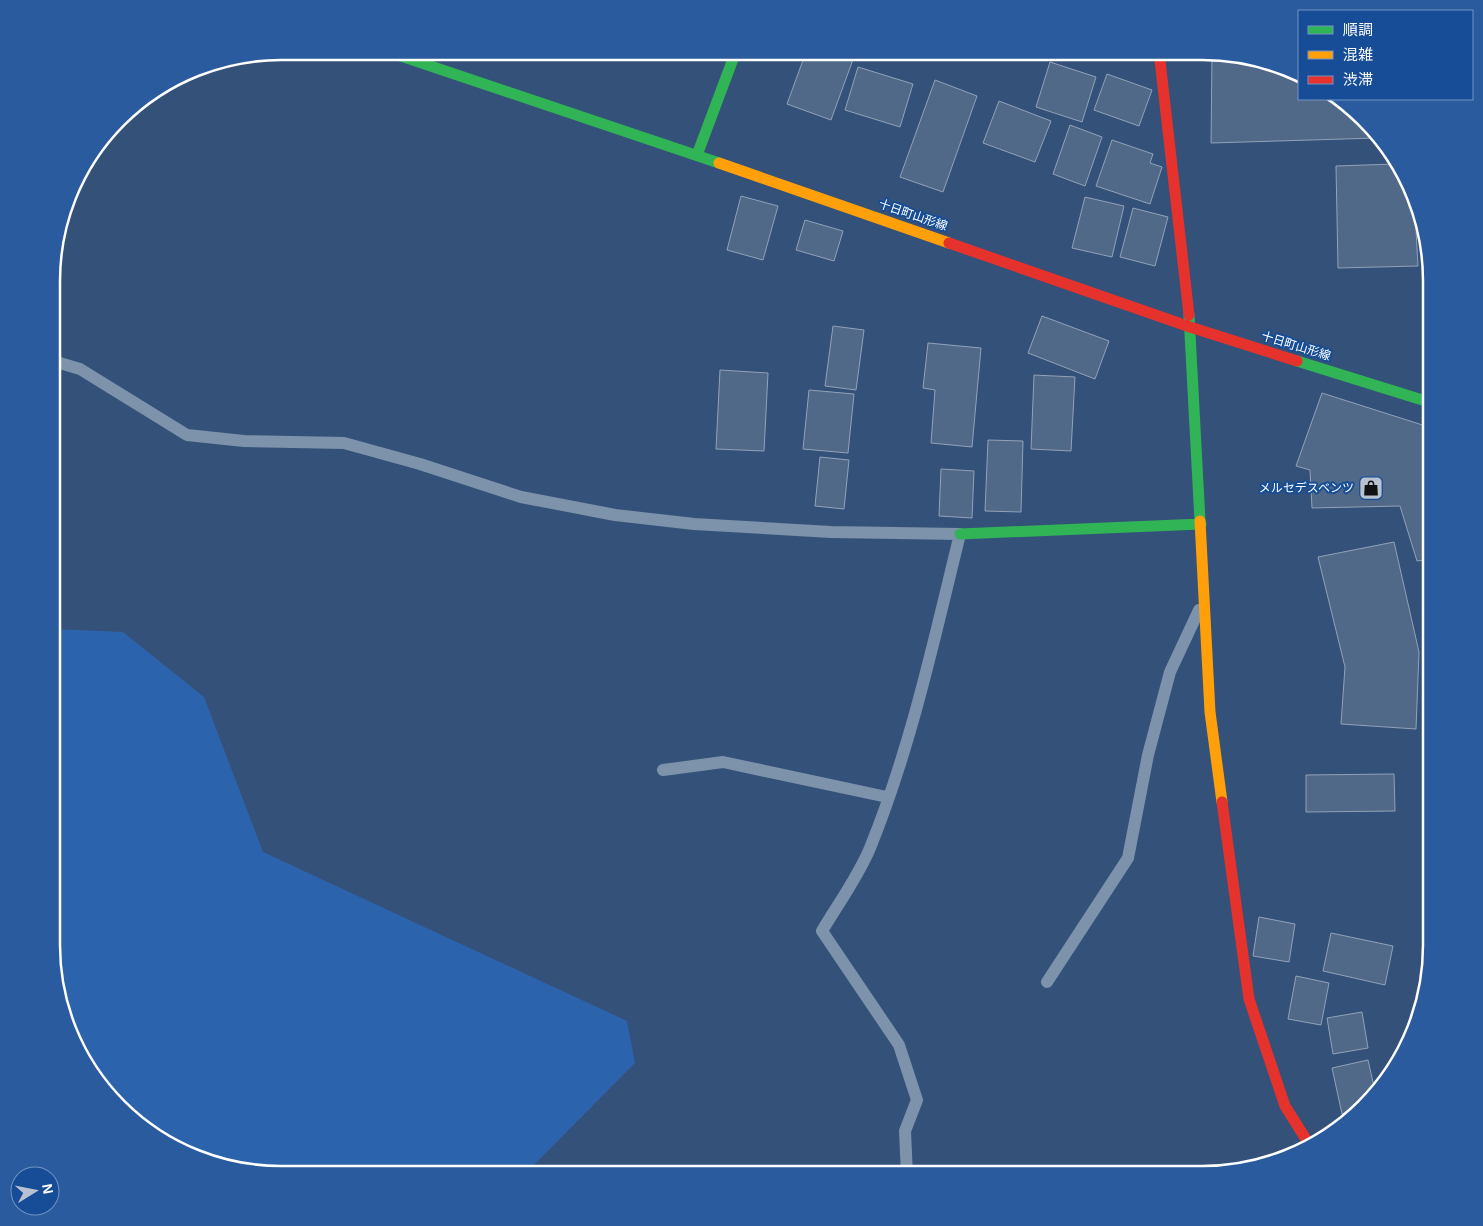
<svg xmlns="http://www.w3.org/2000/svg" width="1483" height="1226" font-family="Helvetica,'Noto Sans JP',sans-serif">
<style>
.green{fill:#2b64ac}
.building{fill:#516988;stroke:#92a2b9}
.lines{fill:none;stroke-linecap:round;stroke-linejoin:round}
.lane{stroke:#7d92ab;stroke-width:12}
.fast{stroke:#30b455;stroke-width:11}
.slow{stroke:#ff9f0a;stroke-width:11}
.jam{stroke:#e5322d;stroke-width:11}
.labels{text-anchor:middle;stroke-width:4;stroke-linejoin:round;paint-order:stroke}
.street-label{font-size:12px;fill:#fff;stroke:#174d96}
.poi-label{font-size:12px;fill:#fff;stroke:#174d96;text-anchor:end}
.rim{fill:none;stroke:#fff;stroke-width:2.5}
</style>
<rect width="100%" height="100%" fill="#345179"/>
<path class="green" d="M52,629L123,632L204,697L263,852L627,1021L635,1063L525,1174H266L193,1157L119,1108L75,1046L52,960Z"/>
<path class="building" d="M806,52H848L855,54L831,120L787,104Z
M1212,52L1290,69L1299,75V99H1335L1364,118L1377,138L1211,143Z
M1050,62L1096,77L1082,122L1036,107Z
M858,67L913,84L900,127L845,110Z
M1107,74L1152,90L1139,126L1094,110Z
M935,80L977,96L943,192L900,177Z
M999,101L1051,121L1035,162L983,143Z
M1070,125L1102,137L1085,186L1053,174Z
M1112,140L1153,154L1150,163L1162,167L1150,204L1096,186Z
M1395,164L1414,193L1418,266L1338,268L1336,166Z
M741,196L778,206L763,260L727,250Z
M1085,197L1124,206L1112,257L1072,248Z
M1133,208L1168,217L1155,266L1120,257Z
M805,220L843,231L834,261L796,250Z
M1042,316L1109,341L1095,379L1028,353Z
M833,326L864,330L856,390L825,386Z
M928,343L981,348L972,447L931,443L935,390L923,388Z
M720,370L768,373L764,451L716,449Z
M1034,375L1075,377L1071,451L1031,449Z
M809,390L854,394L848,453L803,449Z
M1322,393L1432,428V559L1417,561L1400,506L1312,508L1310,470L1296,466Z
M988,440L1023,441L1021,512L985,511Z
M820,457L849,460L844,509L815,506Z
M941,469L974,471L972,518L939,516Z
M1394,542L1419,652L1416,729L1341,724L1345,667L1318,557Z
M1394,774L1395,811L1306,812V775Z
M1259,917L1295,924L1289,962L1253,956Z
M1331,933L1393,946L1385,985L1323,971Z
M1296,976L1329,983L1321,1025L1288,1019Z
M1362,1012L1368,1048L1333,1054L1327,1018Z
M1368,1060L1375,1091L1365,1107L1342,1114L1332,1068Z"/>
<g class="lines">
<path class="lane" d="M53,361L80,369L187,435L244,441L344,443L420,464L521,497L615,515L694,524L831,532L960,534C934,640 911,747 870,848C858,877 838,904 822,931L899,1045L917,1100L905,1131L907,1175
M663,770L723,762L887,797
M1047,982L1128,858L1148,755L1170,672L1199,610"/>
<path class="fast" d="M386,51L719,163
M697,155L736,51
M1189,315L1200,521
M1297,361L1432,403
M960,534L1201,524"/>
<path class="slow" d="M719,163L949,243
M1200,521L1210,712L1222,802"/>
<path class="jam" d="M1159,52L1189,315
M949,243L1190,327L1297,361
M1222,802L1249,999L1285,1106L1309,1144"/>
</g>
<defs>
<g id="shop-square" transform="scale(1.25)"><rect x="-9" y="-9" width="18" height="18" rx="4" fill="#b8c2d0" stroke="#174d96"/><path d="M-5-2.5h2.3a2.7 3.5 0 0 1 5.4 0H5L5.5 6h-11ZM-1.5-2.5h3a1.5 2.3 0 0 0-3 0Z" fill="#111"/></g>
</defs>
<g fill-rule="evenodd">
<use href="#shop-square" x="1371" y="488"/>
</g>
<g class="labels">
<g class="street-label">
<text transform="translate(913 215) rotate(19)" y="4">十日町山形線</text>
<text transform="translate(1296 346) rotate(17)" y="4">十日町山形線</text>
</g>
<g class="poi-label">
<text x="1354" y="492">メルセデスベンツ</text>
</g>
</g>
<path d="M0 0H1483V1226H0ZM281 60H1202A221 221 0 0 1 1423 281V945A221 221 0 0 1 1202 1166H281A221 221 0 0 1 60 945V281A221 221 0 0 1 281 60Z" fill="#2a5b9e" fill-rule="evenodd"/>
<path class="rim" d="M281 60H1202A221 221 0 0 1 1423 281V945A221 221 0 0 1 1202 1166H281A221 221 0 0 1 60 945V281A221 221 0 0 1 281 60Z"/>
<rect x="1298" y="10" width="175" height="90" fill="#174d96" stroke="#7494c0"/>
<rect x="1308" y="26" width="25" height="8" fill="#30b455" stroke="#7494c0"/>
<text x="1343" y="35" font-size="15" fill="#ffffff">順調</text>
<rect x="1308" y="51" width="25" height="8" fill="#ff9f0a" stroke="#7494c0"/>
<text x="1343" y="60" font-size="15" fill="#ffffff">混雑</text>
<rect x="1308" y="76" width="25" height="8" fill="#e5322d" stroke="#7494c0"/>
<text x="1343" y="85" font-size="15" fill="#ffffff">渋滞</text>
<g transform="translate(35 1191) rotate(80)"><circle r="24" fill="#174d96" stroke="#7494c0"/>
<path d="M0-4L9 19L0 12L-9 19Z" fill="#b8c2d0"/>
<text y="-8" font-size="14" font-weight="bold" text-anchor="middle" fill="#ffffff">N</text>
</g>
</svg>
